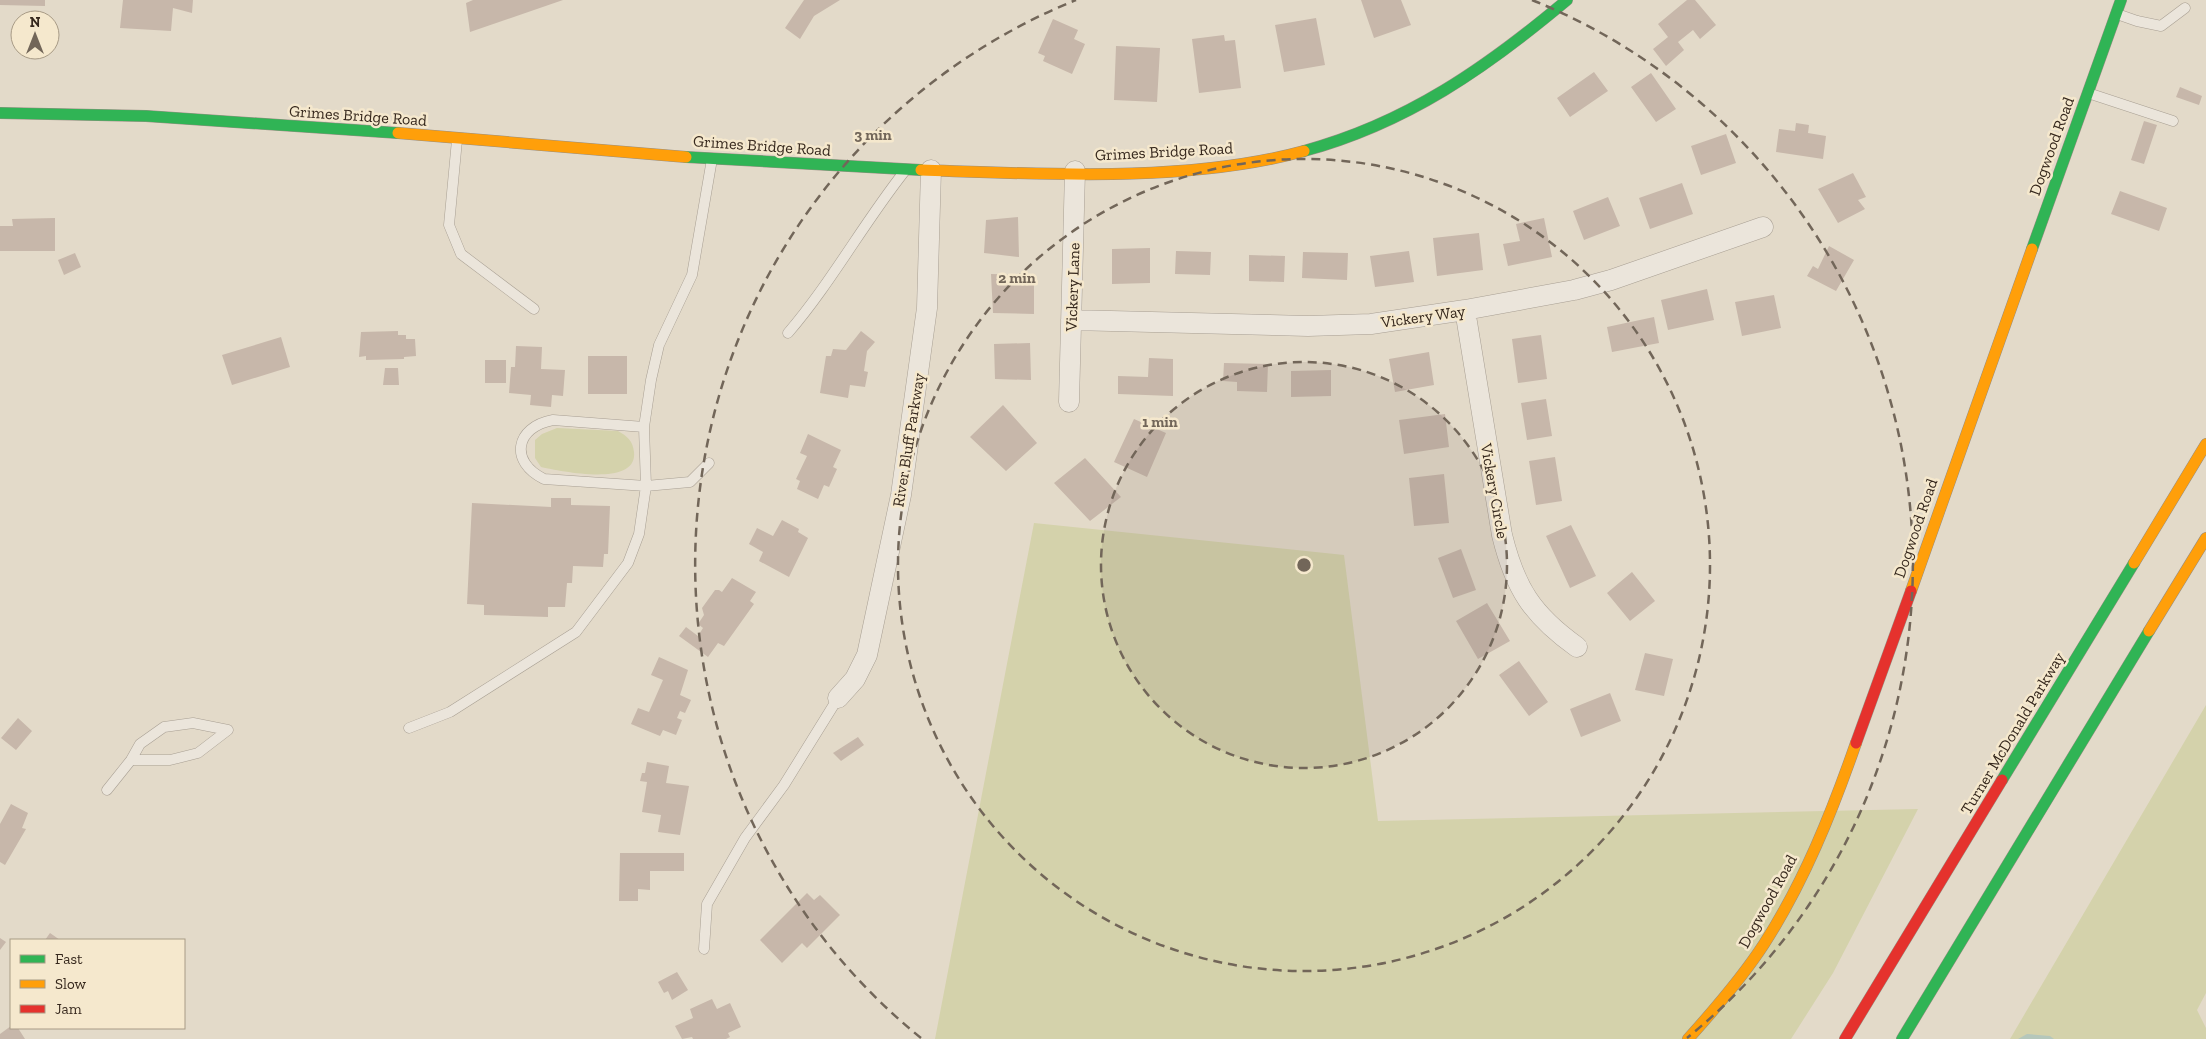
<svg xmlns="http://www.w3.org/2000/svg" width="2206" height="1039" font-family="'Zilla Slab',serif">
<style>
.green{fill:#d4d2ab}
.water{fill:#b5c7bb}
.building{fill:#c7b7aa}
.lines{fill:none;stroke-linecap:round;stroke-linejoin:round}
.lane-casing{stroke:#a89f93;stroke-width:11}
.street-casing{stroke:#a89f93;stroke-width:21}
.fast-casing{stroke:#978e83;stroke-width:12}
.slow-casing{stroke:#978e83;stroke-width:12}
.jam-casing{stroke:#978e83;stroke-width:12}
.lane{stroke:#ebe5db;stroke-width:10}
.street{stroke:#ebe5db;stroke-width:20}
.fast{stroke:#30b455;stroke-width:11}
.slow{stroke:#ff9f0a;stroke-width:11}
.jam{stroke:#e5322d;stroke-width:11}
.ring{fill:none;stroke:#726659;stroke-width:2.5;stroke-dasharray:9 6}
.labels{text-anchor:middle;stroke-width:5;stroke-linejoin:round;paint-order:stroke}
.street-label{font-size:16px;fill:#35271c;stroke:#f5e8cd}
.centre{fill:#726659;stroke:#f5e8cd;stroke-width:2.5}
.ring-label{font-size:15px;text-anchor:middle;font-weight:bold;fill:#726659;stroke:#f5e8cd;stroke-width:5;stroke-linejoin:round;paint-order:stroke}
</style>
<rect width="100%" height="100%" fill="#e3dac9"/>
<path class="green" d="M557,428L618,431C627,436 633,441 634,452C638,488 560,471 541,467L535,458V440L542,434Z
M1034,523L1344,555L1378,821L1918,809L1833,973L1791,1039H935Z
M2206,705V993L2197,1010L2206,1028V1039H2010Z"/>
<path class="water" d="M2027,1034L2050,1036L2054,1039H2018Z"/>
<path class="building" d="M0,0H45V6L0,5Z
M123,0H193L192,13L173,8L171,31L120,28Z
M473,0H563L470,32L466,3Z
M804,0H840L814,16L800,39L785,28Z
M1361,0H1401L1411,25L1374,38Z
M1687,0H1695L1716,25L1700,39L1693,30L1678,42L1684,50L1666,66L1653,49L1668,37L1658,24Z
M1316,18L1325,65L1284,72L1275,25Z
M1053,19L1078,30L1074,39L1085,44L1072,74L1043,61L1045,56L1038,53Z
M1224,35L1225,41L1235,40L1241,88L1199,93L1192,39Z
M1116,46L1160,48L1157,102L1114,100Z
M1594,72L1608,91L1570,117L1557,98Z
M1651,73L1676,109L1656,122L1631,87Z
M2180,87L2202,96L2199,105L2176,97Z
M2144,121L2157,125L2144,164L2131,160Z
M1796,123L1809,125L1808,133L1826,136L1823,159L1776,152L1779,129L1795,131Z
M1726,134L1736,163L1701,175L1691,146Z
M1853,173L1866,197L1858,200L1865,209L1838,223L1818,189Z
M1682,183L1693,214L1650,229L1639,198Z
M2120,191L2167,208L2159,231L2111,214Z
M1608,197L1620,226L1584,240L1573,211Z
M1018,217L1019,257L984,253L986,220Z
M55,218V251H0V226H13L12,219Z
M1544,218L1552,257L1508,266L1503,244L1520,241L1516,224Z
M1479,233L1483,270L1437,276L1433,238Z
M1829,246L1854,260L1836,291L1807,276L1813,266L1818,269Z
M1150,248V283L1112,284V249Z
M1176,251L1211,252L1210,275L1175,274Z
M1409,251L1414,282L1375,287L1370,256Z
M1303,252L1348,253L1347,280L1302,278Z
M75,253L81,267L64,275L58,260Z
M1249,255L1285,256L1284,282L1249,281Z
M991,274L1034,275V314L993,313Z
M1707,289L1714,320L1668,330L1661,300Z
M1774,295L1781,328L1742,336L1735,302Z
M1654,317L1659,343L1612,352L1607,327Z
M398,331V335H406V339H415L416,356L404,357V359L366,360V356L359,357L361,332Z
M861,331L875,342L867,351L864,371L868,372L865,387L850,385L848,398L820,393L826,356H831L833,349L846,350Z
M1541,335L1547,379L1518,383L1512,339Z
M281,337L290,367L232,385L222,355Z
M1030,343L1031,380L995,379L994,344Z
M516,346L542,347L541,369L565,370L563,396L552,395L551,407L530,405L531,395L509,393L511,367H515Z
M1429,352L1434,385L1395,392L1389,359Z
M588,356H627V394H588Z
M1149,358L1173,359V396L1118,394V376L1148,377Z
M485,360H506V383H485Z
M1224,363L1268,364L1267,392L1237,391V382L1223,381Z
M385,368H398L399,385H383Z
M1331,370V396L1291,397V371Z
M1546,399L1552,436L1527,440L1521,403Z
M1003,405L1037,443L1006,471L970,437Z
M1445,414L1449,447L1404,454L1399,420Z
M1134,419L1166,433L1147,477L1114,462Z
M808,434L841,450L833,467L837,469L829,487L824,485L818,499L797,489L800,481L796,479L807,456L800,453Z
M1555,457L1562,501L1536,505L1529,461Z
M1085,458L1121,497L1090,521L1054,483Z
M1444,474L1449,523L1414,526L1409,478Z
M551,498H571V505L610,506L608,554H604L603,567L573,566L572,583H567L565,607H548V617L484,615V605L467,604L472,503L551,507Z
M782,520L799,529L798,532L808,538L789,577L759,561L763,552L749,544L757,528L773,536Z
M1571,525L1596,576L1570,588L1546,536Z
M1461,549L1476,590L1453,598L1438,558Z
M1632,572L1655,601L1630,621L1607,593Z
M732,578L756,592L750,601L754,604L724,646L718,643L708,657L679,636L686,627L698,636L703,628L698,624L704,615L702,608L715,590H719L722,592Z
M1487,603L1510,641L1478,659L1456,621Z
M1645,653L1673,659L1664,696L1635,690Z
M659,657L688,670L680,695L691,700L685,713L680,711L677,718L682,720L676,735L663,730L660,736L631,724L638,708L649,712L663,680L651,675Z
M1519,661L1548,702L1529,716L1499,675Z
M1610,693L1621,721L1581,737L1570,709Z
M18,718L32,731L16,750L1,738Z
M858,737L864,745L841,761L833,753Z
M647,762L669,766L666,783L689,786L680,835L658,832L661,815L642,812L647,782L640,781L642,773H645Z
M11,804L28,813L22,828L26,829L5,865L0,862V824Z
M620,853H684V871H650V890L638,889V901H619Z
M807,893L814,900L820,895L840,915L807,948L802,943L782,963L760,940Z
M50,933L60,940H45Z
M0,938L6,942L0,950Z
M677,972L688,990L672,1000L668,991L664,993L658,982Z
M712,999L717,1009L730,1003L741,1027L728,1033L730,1037L726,1039H693L692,1037L682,1039L675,1026L693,1018L690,1009Z
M11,1026L18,1028L25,1039H0V1034Z"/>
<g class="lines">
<g class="lane-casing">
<path id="lane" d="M2117,14L2137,21L2161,26L2185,8
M2088,93L2173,121
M457,140L449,225L461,254L534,309
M788,333C831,283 863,224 904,172
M644,427L553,420C515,427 509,462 544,479L646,486L690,482L709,463
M409,728L450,712L576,632L628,563L639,534L646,486L644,427L651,380L659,345L692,275L712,159
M131,760H170L198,753L228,730
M107,790L131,760L140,744L164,727L193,723L228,730
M704,949L707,904L745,838L784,785L838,698"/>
</g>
<g class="street-casing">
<path id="street" d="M1465,310L1502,535C1515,588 1532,615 1577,647
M1071,320L1308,326L1371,324L1465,310L1574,290L1611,280L1763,227
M1069,402L1075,171
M838,698L855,679L867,655L901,495L927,308L931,170"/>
</g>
<g class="fast-casing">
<path id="fast" d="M0,113L146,116L398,133
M1304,151C1407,123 1486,68 1567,0
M686,157L921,170
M2032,249L2121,0
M2002,780L2134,563
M1902,1039L2149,631"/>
</g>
<g class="slow-casing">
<path id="slow" d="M398,133L686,157
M921,170C1041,174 1188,183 1304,151
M2134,563L2206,444
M1911,591L2032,249
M2149,631L2206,538
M1688,1039C1715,1009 1742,978 1764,944C1804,882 1832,812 1856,743"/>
</g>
<g class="jam-casing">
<path id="jam" d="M1856,743L1911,591
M1845,1039L2002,780"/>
</g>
<use href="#lane" class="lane"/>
<use href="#street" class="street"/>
<use href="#fast" class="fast"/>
<use href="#slow" class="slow"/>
<use href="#jam" class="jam"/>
</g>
<circle cx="1304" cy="565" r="203" fill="#726659" fill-opacity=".12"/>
<g class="ring">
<circle cx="1304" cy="565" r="203"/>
<circle cx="1304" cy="565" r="406"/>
<path d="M921 1038A609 609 0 0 1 1076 0M1532 0A609 609 0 0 1 1687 1038"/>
</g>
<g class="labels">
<g class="street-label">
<text transform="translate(358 115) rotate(4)" y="6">Grimes Bridge Road</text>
<text transform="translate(762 145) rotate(4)" y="6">Grimes Bridge Road</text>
<text transform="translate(2051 146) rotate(-70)" y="6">Dogwood Road</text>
<text transform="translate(1164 151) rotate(-3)" y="6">Grimes Bridge Road</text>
<text transform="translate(1072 287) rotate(-88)" y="6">Vickery Lane</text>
<text transform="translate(1423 316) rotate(-8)" y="6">Vickery Way</text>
<text transform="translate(908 440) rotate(-81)" y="6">River Bluff Parkway</text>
<text transform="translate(1495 491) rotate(80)" y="6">Vickery Circle</text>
<text transform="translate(1915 528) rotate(-71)" y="6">Dogwood Road</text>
<text transform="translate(2012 733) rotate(-59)" y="6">Turner McDonald Parkway</text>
<text transform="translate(1767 901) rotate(-61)" y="6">Dogwood Road</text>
</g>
</g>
<circle cx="1304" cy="565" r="8" class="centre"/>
<g class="ring-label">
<text x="873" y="140">3 min</text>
<text x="1017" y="283">2 min</text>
<text x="1160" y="427">1 min</text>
</g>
<rect x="10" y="939" width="175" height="90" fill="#f5e8cd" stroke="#a89b86"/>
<rect x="20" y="955" width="25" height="8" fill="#30b455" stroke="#a89b86"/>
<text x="55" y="964" font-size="15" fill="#35271c">Fast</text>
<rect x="20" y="980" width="25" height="8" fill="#ff9f0a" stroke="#a89b86"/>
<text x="55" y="989" font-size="15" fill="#35271c">Slow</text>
<rect x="20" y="1005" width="25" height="8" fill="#e5322d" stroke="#a89b86"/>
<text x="55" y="1014" font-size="15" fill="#35271c">Jam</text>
<g transform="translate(35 35)"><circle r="24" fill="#f5e8cd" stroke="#a89b86"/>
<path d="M0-4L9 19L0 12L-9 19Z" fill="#726659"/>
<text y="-8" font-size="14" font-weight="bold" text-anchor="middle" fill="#35271c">N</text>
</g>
</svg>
